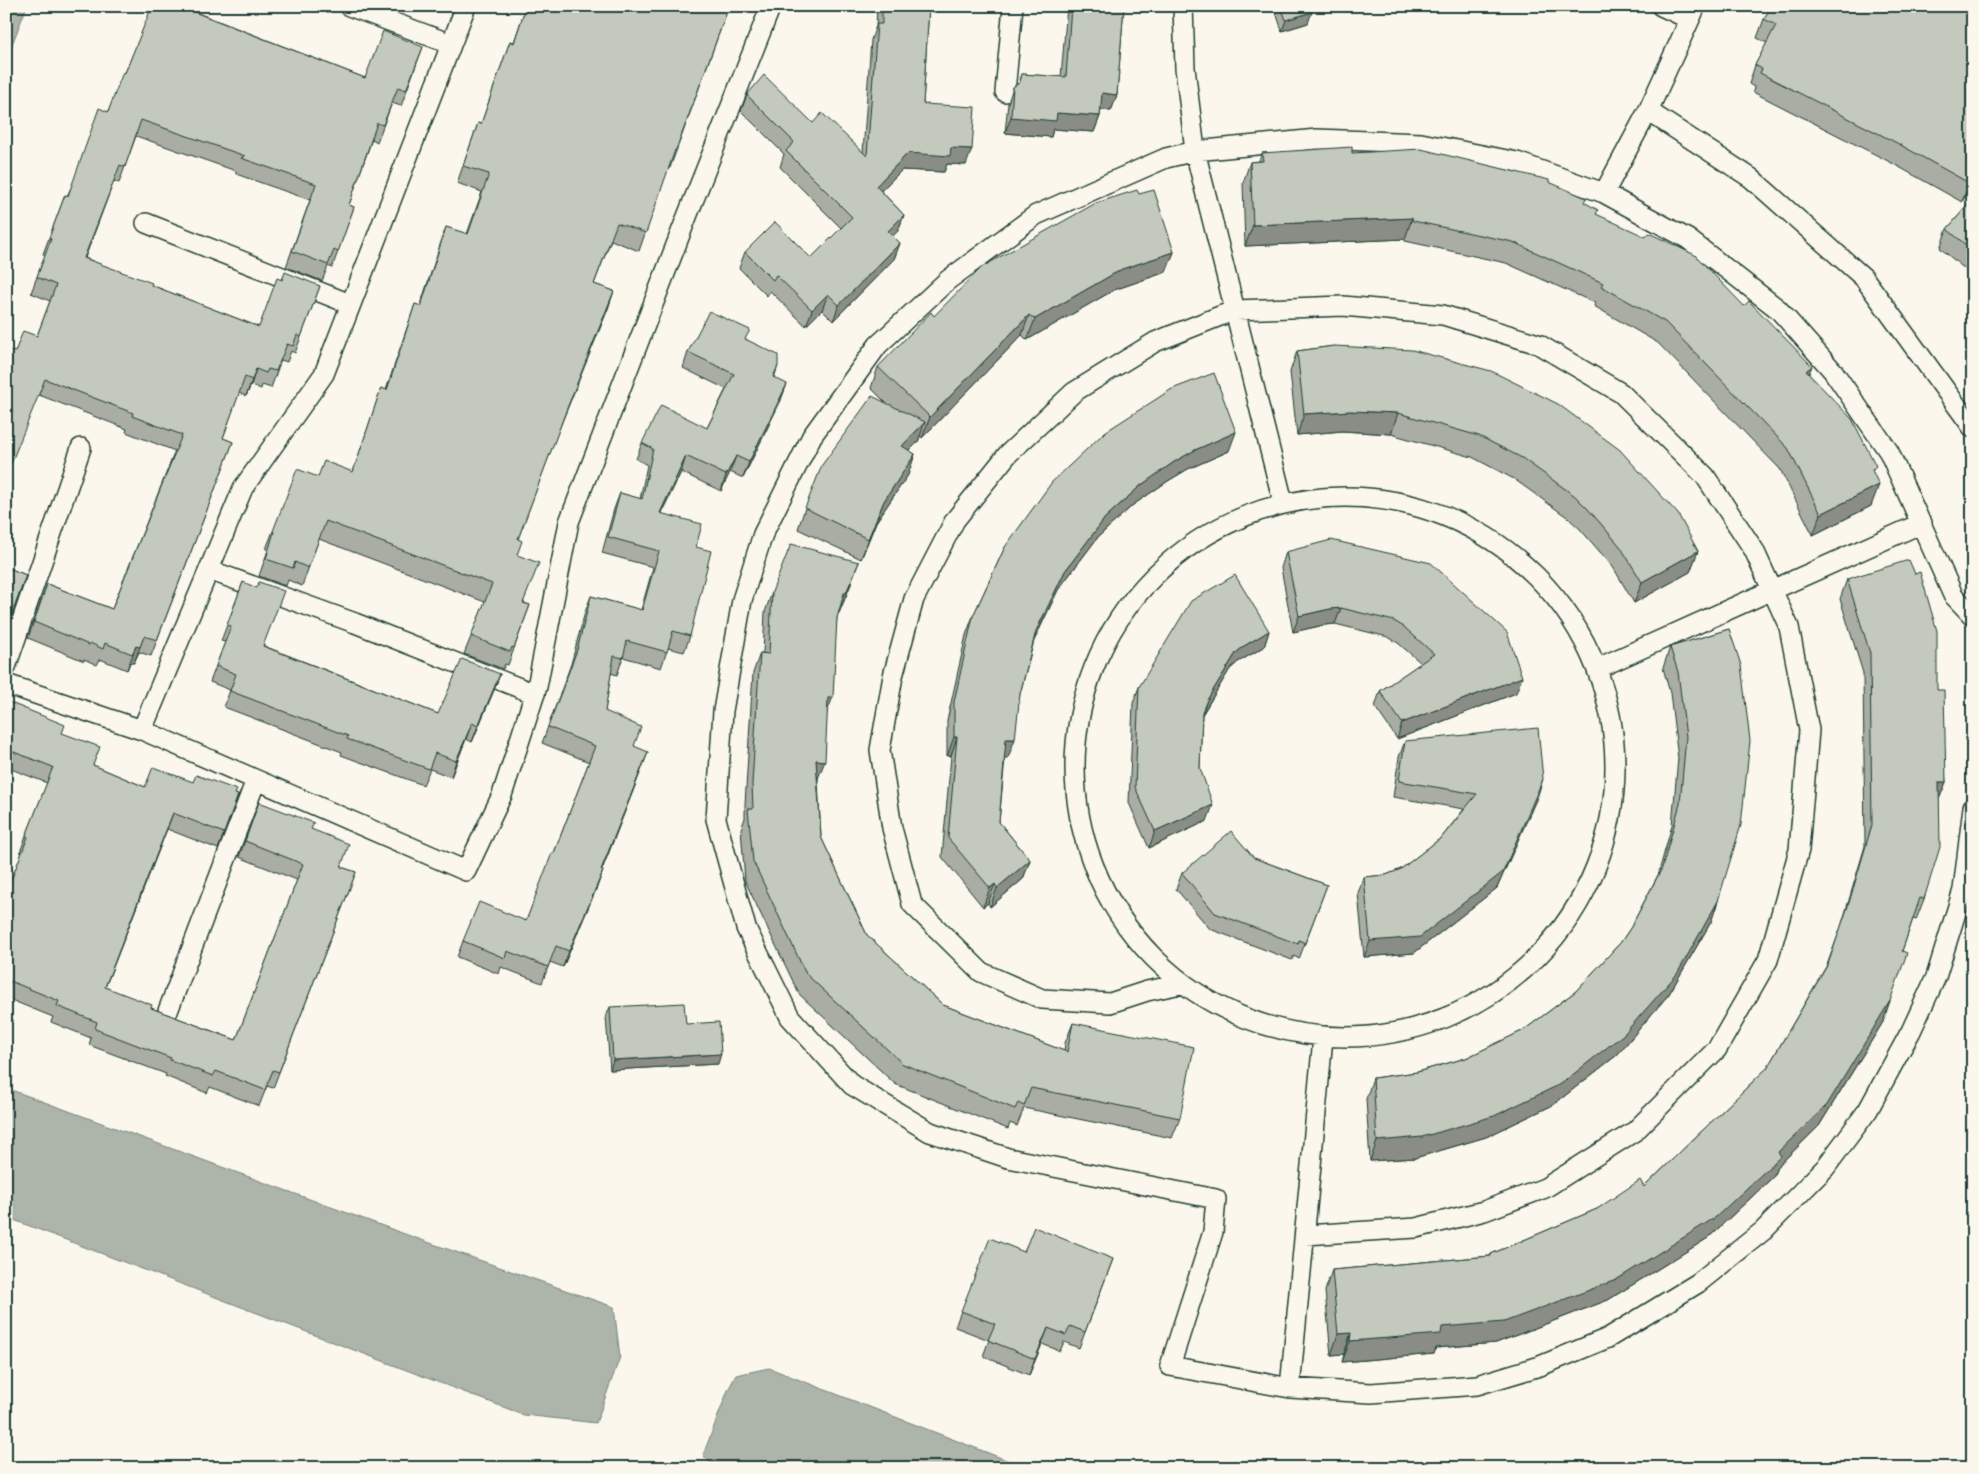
<svg xmlns="http://www.w3.org/2000/svg" width="1979" height="1474" font-family="Delius,sans-serif">
<style>
.water{fill:#adb4aa;stroke:#74847b}
.lines{fill:none;stroke-linecap:round;stroke-linejoin:round}
.lane-casing{stroke:#1f3d34;stroke-width:22}
.lane{stroke:#fbf7ec;stroke-width:19}
.wall{fill:#a9ada3;stroke:#1f3d34}
.shaded-wall{fill:#898d85;stroke:#1f3d34}
.building{fill:#c4c9be;stroke:#1f3d34}
</style>
<rect width="100%" height="100%" fill="#fbf7ec"/>
<filter id="ink" filterUnits="userSpaceOnUse"><feTurbulence type="fractalNoise" baseFrequency=".02" numOctaves="2"/><feDisplacementMap in="SourceGraphic" scale="10" xChannelSelector="R" yChannelSelector="G"/><feConvolveMatrix kernelMatrix="1 2 1 2 8 2 1 2 1" color-interpolation-filters="sRGB"/></filter>
<g filter="url(#ink)">
<path class="water" d="M6,6H27L6,60Z
M6,1088L413,1237L614,1307L620,1357L596,1423L524,1415L6,1217Z
M769,1368L1027,1468H715L703,1455L728,1390L736,1375Z"/>
<g class="lines">
<g class="lane-casing">
<path id="lane" d="M349,6L451,44
M1183,6L1185,68L1195,151L1283,502
M1661,6L1689,19
M1005,92L1013,6
M1648,111L1751,178L1864,278L1973,428
M1604,193L1648,111L1696,6
M146,223L350,304
M1075 767a270 270 0 1 1 540 0a270 270 0 1 1-540 0Z
M209,570L355,623L535,694
M1973,616L1953,595L1889,452L1833,371L1778,309L1688,239L1604,193L1517,162L1421,143L1317,139L1195,151L1166,158L1036,215L948,280L878,345L812,436L763,534L742,600L723,711L716,819L746,928L790,1017L852,1085L930,1132L1008,1158L1216,1199L1213,1232L1170,1366L1290,1388L1371,1393L1477,1385L1540,1366L1608,1338L1698,1283L1763,1231L1825,1168L1868,1110L1911,1031L1936,977L1963,890L1973,807
M6,667L81,448
M1598,668L1922,523
M6,684L142,730L466,871L502,795L537,687L569,522L688,214L771,6
M142,730L243,488L324,374L466,6
M1181,984L1147,991L1110,1003L1042,999L981,972L912,904L892,828L880,750L893,676L914,599L955,520L1008,454L1074,392L1155,342L1235,310L1343,306L1443,315L1538,344L1621,393L1705,476L1754,550L1789,627L1809,730L1799,850L1768,960L1717,1049L1635,1131L1545,1188L1484,1211L1416,1228L1305,1235
M168,1011L256,780
M1290,1388L1323,1038"/>
</g>
<use href="#lane" class="lane"/>
</g>
<path class="wall" d="M151,6H192L190,10L365,78L423,47L401,106L392,103L377,142L372,139L349,205L354,207L332,268L328,266L322,281L286,267L310,200L236,174V171L136,136L119,183L114,181L85,258L151,285L259,327L282,280L320,286L295,353L291,351L287,362L281,360L271,388L262,385L261,389L251,385L246,396L239,393L223,438L233,442L151,656L139,652L134,663L130,662L127,670L100,659L97,665L84,659V661L28,638L47,584L112,609L175,451L126,432L127,429L39,395L15,352L37,336L50,301L31,293L45,255L43,254L65,195L67,196L108,112L125,73L152,8L151,7Z
M414,6H432L431,10Z
M526,6H734L733,8L729,6L670,168H668L639,251L611,240L594,284L614,291L559,429L518,539L517,555L524,603L530,605L508,665L505,664L503,669L464,654L485,602L319,539L302,586L288,580L286,586L259,576L268,550L266,549L273,531L318,477L353,472L381,388L386,390L415,304L420,306L446,227L467,234L482,192L457,183L478,123L481,124L510,41L514,42Z
M877,6H929L923,104L966,165L947,164L944,172L902,170L881,191L904,215L898,231L893,236L900,243L894,259L833,321L822,310L806,326L770,291L767,296L739,268L745,252L811,258L841,228L780,167L784,154L741,111L747,95L813,123L863,152L871,40L876,26Z
M1067,6H1124L1117,95L1111,111L1101,110L1100,116L1094,132L1053,129L1051,137L1005,133L1008,103L1013,87L1019,83L1022,74L1061,77Z
M1274,6H1311L1308,23L1282,31Z
M1973,6V180L1962,202L1890,162L1753,92L1754,87L1749,84L1755,65L1767,43L1757,38L1764,19Z
M1262,153H1352L1549,182L1584,203L1596,214L1808,374L1873,473L1871,506L1813,535L1780,469L1658,343L1594,306L1595,303L1506,263L1405,241V239L1245,246L1243,183L1250,162L1259,161Z
M1139,194L1174,252L1166,272L1114,290L1027,340L1022,335L922,438L920,436L918,442L909,451L915,454L908,475L876,522L861,559L798,529L805,508L885,402L871,388L878,367L934,316Z
M1973,199V276L1940,248L1947,229Z
M746,339L778,366L774,378L781,400L743,478L730,472L721,491L681,472L661,513L696,547L690,636L684,652L668,648L661,668L623,657L617,675L611,673L605,711L634,746L642,768L602,870L597,887L563,967L550,962L542,983L501,967L499,974L457,957L463,941L526,921L554,853L589,762L542,743L571,664L585,612L591,596L641,610L653,567L602,553L614,509L620,493L640,499L647,465L636,459L642,443L707,428L726,389L683,368L688,352Z
M1334,346L1698,551L1690,572L1634,603L1613,567L1580,529L1567,517L1514,479L1472,457L1391,434L1342,431L1297,435L1290,372L1297,351Z
M1229,451L1188,469L1168,481L1133,505L1098,537L1058,590L1034,641L1020,694L1008,758H1005L999,822L1030,860L1023,879L990,907L988,903L983,907L942,857L951,756H947V721L966,635L973,616L1005,547Z
M1286,552L1516,693L1397,739L1375,707L1380,691L1421,663L1398,643L1388,637L1335,624L1324,625L1293,632L1281,568Z
M6,567L26,575L7,630H6Z
M1847,579L1937,690L1946,782L1939,799L1924,899L1916,920L1913,919L1902,951L1883,1022L1819,1126L1777,1167L1773,1177L1708,1238L1608,1300L1496,1343L1436,1348L1434,1354L1342,1362L1344,1354L1331,1355L1325,1291L1332,1270L1490,1256L1491,1254L1597,1209L1644,1187L1767,1068L1827,965L1841,927L1865,846L1863,673L1840,599Z
M243,582L264,646L438,714L500,674L494,690L472,742L466,739L451,777L430,769L423,785L341,755L342,752L224,707L230,690L210,682L225,642L221,641Z
M852,582L839,613H838L837,618L827,712L818,780L821,837L867,935L943,1005L1064,1051L1065,1043L1073,1023L1180,1118L1172,1138L1024,1108L1017,1126L1010,1123L1008,1129L895,1084L799,994L745,881L741,829L745,818V804L753,673L760,653H763L765,612L772,592Z
M1729,629L1718,901L1711,922L1669,994L1617,1055L1553,1105L1486,1137L1415,1158L1370,1161L1366,1099L1373,1078L1417,1072L1466,1058L1524,1030L1576,991L1621,942L1631,927L1658,875L1672,825L1678,758L1670,693L1663,668L1670,647Z
M1269,631L1264,647L1238,662L1230,669L1202,715L1200,768L1207,821L1149,848L1129,803L1133,703L1139,687Z
M6,701L62,733L93,765L145,787L193,782L238,795L218,849L167,829L105,987L151,1008L236,1040L297,880L239,857L259,802L311,829L341,867L356,872L273,1088L267,1086L259,1106L210,1087L207,1093L165,1076L166,1074L89,1045L91,1038L51,1022L53,1017L6,998V893L22,853L20,852L26,836L47,783L6,767Z
M1405,741L1538,795L1497,888L1414,953L1364,957L1358,893L1364,877L1386,875L1401,869L1442,837L1464,809L1393,797L1399,757Z
M1254,858L1327,885L1299,959L1294,956L1292,960L1210,929L1176,889L1182,873Z
M610,1007L718,1064L610,1070L606,1017Z
M1024,1252L1113,1259L1079,1348L1064,1342L1060,1351L1042,1344L1029,1375L983,1356L989,1340L955,1327L961,1311Z"/>
<path class="shaded-wall" d="M1241,6H1255L1239,11Z
M1312,12L1308,23L1282,31L1286,20Z
M1102,93L1117,95L1111,111L1096,109Z
M1057,113L1100,116L1094,132L1053,129L1051,137L1005,133L1011,117Z
M951,148L972,149L966,165L947,164L944,172L902,170L870,202L876,186L908,153Z
M1973,175V180L1962,202L1969,183Z
M904,215L898,231L882,247L888,231Z
M1412,218L1405,239L1245,246L1253,225Z
M900,243L894,259L833,321L839,305Z
M1174,252L1166,272L1114,290L1027,340L1035,319L1122,269Z
M614,291L608,309L559,429L566,411Z
M828,294L822,310L806,326L812,310Z
M1029,315L1022,335L922,438L930,417Z
M1812,366L1804,386L1806,371Z
M256,369L251,385L246,396L252,380Z
M787,384L781,400L743,478L749,462Z
M1350,411L1398,413L1391,434L1342,431L1297,435L1304,414Z
M925,422L918,442L894,466L902,446Z
M1236,432L1229,451L1188,469L1168,481L1133,505L1098,537L1058,590L1029,650L1036,631L1065,571L1105,518L1140,486L1174,462L1195,450Z
M915,454L908,475L876,522L861,559L884,501Z
M686,456L681,472L654,529L660,513Z
M736,456L730,472L721,491L726,475Z
M1879,485L1871,506L1813,535L1821,514Z
M1698,551L1690,572L1634,603L1642,582Z
M859,562L839,613H836L844,593Z
M1341,608L1335,624L1324,625L1293,632L1299,616L1330,609Z
M1269,631L1264,647L1238,662L1230,669L1201,716L1207,700L1236,653L1244,646Z
M144,636L134,663L130,662L127,670L136,646Z
M500,674L494,690L472,742L478,726Z
M1522,677L1516,693L1397,739L1402,723Z
M833,697L825,717L828,698Z
M472,723L466,739L451,777L456,761Z
M954,737H957L951,756H947Z
M1006,739H1015L1008,758H999Z
M648,752L642,768L595,886L601,870Z
M816,760L825,761L817,781Z
M1543,779L1538,795L1497,888L1414,953L1364,957L1370,941Z
M1939,782H1946L1938,802Z
M1213,805L1207,821L1149,848L1155,831Z
M173,813L167,829L99,1003L105,987Z
M1030,860L1023,879L990,907L997,888Z
M603,871L597,887L563,967L569,951Z
M995,884L988,903L983,907L990,888Z
M1718,901L1711,922L1669,994L1617,1055L1553,1105L1486,1137L1415,1158L1370,1161L1377,1141Z
M1890,1001L1883,1022L1819,1126L1777,1167L1773,1177L1708,1238L1608,1300L1496,1343L1436,1348L1434,1354L1342,1362L1350,1341L1442,1327L1778,1152Z
M721,1054L718,1064L610,1070L613,1060Z
M1048,1328L1042,1344L1029,1375L1035,1359Z
M1351,1333L1344,1354L1331,1355L1338,1334Z"/>
<path class="building" d="M152,6H191L189,10L365,78L383,31L423,47L406,90L398,87L383,125L377,123L349,205L354,207L338,252L334,250L328,265L292,251L316,184L241,158L245,156L141,120L125,167L120,165L84,258L152,283L151,285L259,327L277,278L282,280L285,272L320,286L301,337L297,335L293,346L287,344L276,371L268,369L266,373L256,369L252,380L245,377L223,438L233,442L157,640L144,636L140,647L136,646L132,654L105,643L103,649L90,643L89,645L34,622L47,584L112,609L182,435L132,416L133,413L45,379L6,476V349L15,352L23,331L37,336L56,285L37,277L51,239L49,238L65,195L68,196L99,108L108,112L123,72L125,73Z
M526,6H729L676,150H675L646,233L617,223L594,284L614,291L566,411L518,539L522,541L517,555L539,563L523,603L530,605L514,648L512,647L510,652L471,636L492,584L326,521L308,568L295,562L293,568L266,559L274,532L273,531L297,469L318,477L324,461L353,472L381,388L387,390L415,304L421,306L446,227L468,234L489,174L463,166L478,123L481,124L510,41L514,43Z
M882,6H929L923,104L975,107L972,149L951,148L950,156L908,153L876,186L904,215L888,231L900,243L839,305L828,294L812,310L776,275L773,280L745,252L775,222L811,258L852,217L786,151L794,142L747,95L764,75L813,123L822,113L867,156L877,24H882Z
M1071,6H1124L1117,95L1102,93L1100,116L1057,113L1056,121L1011,117L1013,87L1020,82L1022,74L1066,77Z
M1281,6H1311L1312,12L1286,20Z
M1771,6H1973V175L1969,183L1897,143L1760,73L1762,69L1755,65L1776,25L1764,19Z
M1352,147V153L1421,149L1549,180V182L1586,198L1584,202L1598,210L1596,214L1646,237L1649,233L1695,255L1744,306L1749,301L1812,366L1806,371L1852,419L1876,466L1872,470L1879,485L1821,514L1788,448L1665,322L1601,286L1603,283L1513,242L1413,221L1412,218L1253,225L1250,162L1263,161L1262,153Z
M1137,190L1139,194L1154,190L1174,252L1122,269L1035,319L1029,315L930,417L878,367L931,312L934,316L982,267L1096,203Z
M1973,199V251L1947,229Z
M709,311L750,330L745,339L778,355V366L773,377L787,384L749,462L736,456L726,475L686,456L660,513L702,524L696,547L711,551L690,636L673,631L667,652L627,641L623,658L614,656L605,711L641,727L634,746L648,752L601,870L603,871L569,951L556,946L548,967L507,951L505,958L463,941L479,902L526,921L552,853H554L595,746L548,727L577,650L591,596L642,610L659,551L608,537L620,493L642,499L653,449L642,443L661,405L707,428L734,374L688,352Z
M1334,346L1412,350L1491,371L1558,404L1620,450L1678,514L1698,551L1642,582L1620,546L1588,509L1575,496L1522,458L1479,436L1398,413L1350,411L1304,414L1297,351Z
M1214,373L1236,432L1195,450L1174,462L1140,486L1105,518L1065,571L1036,631L1020,694L1015,739H1006L999,822L1030,860L997,888L995,884L990,888L948,838L957,737H954V702L973,616L1005,547L1052,482L1105,432L1172,389Z
M872,396L925,422L902,446L915,454L884,501L868,539L805,508L822,465Z
M1331,540L1431,563L1507,632L1522,677L1402,723L1380,691L1434,654L1404,627L1394,621L1341,608L1330,609L1299,616L1286,552Z
M791,544L859,562L846,593H844L837,618L833,697L828,698L825,761L816,760L821,837L867,935L943,1005L1067,1052L1073,1023L1194,1047L1180,1118L1031,1088L1024,1106L1018,1103L1015,1109L903,1064L806,974L753,861L748,809H753L752,784L760,653L769,654L772,592Z
M1909,560L1915,574L1920,572L1937,631V690H1944L1946,782H1939L1940,847L1924,899L1920,898L1902,951L1907,953L1890,1001L1827,1105L1778,1152L1781,1156L1716,1217L1616,1280L1504,1322L1442,1327L1441,1334L1350,1341L1351,1333L1338,1334L1332,1270L1491,1256V1254L1597,1209L1640,1180L1644,1187L1767,1068L1828,964L1848,906L1872,825L1870,653L1847,579Z
M6,567L26,575L12,614L6,612Z
M1235,575L1269,631L1244,646L1236,653L1207,700L1202,712L1200,768L1213,805L1155,831L1135,787L1139,687L1191,601Z
M243,582L257,588L259,582L284,591L263,646L438,714L462,659L500,674L478,726L472,723L456,761L435,753L429,769L347,739L348,736L230,691L236,674L216,666L231,626L227,625Z
M1729,629L1741,665L1750,741L1741,825L1718,901L1677,974L1624,1034L1561,1084L1494,1116L1422,1137L1377,1141L1373,1078L1417,1072L1466,1058L1524,1030L1576,991L1621,942L1631,927L1662,868L1680,804L1686,737L1678,672L1670,647Z
M6,701L65,725L62,733L100,747L93,765L145,787L153,767L193,782L196,775L237,790L235,794L238,795L224,833L173,813L146,881L105,987L152,1005L151,1008L236,1040L303,864L245,841L259,802L314,823L311,829L349,844L341,867L356,872L279,1072L273,1070L265,1090L216,1071L213,1076L170,1060L171,1058L95,1029L97,1022L57,1006L59,1001L10,981L6,988V893L28,837L26,836L53,767L6,749Z
M1538,728L1543,779L1503,872L1420,937L1370,941L1364,877L1386,875L1401,869L1442,837L1477,794L1399,781L1405,741Z
M1231,831L1254,858L1327,885L1305,943L1299,940L1298,944L1215,913L1182,873Z
M684,1003L686,1024L719,1022L721,1054L613,1060L610,1007Z
M1034,1227L1113,1259L1085,1332L1070,1326L1066,1335L1048,1328L1035,1359L988,1340L995,1324L961,1311L990,1238L1024,1252Z"/>
</g>
<rect width="1979" height="1474" fill="none" stroke="#fbf7ec" stroke-width="25"/>
<rect x="12" y="12" width="1954" height="1449" fill="none" stroke="#1f3d34" stroke-width="2" filter="url(#ink)"/>
</svg>
